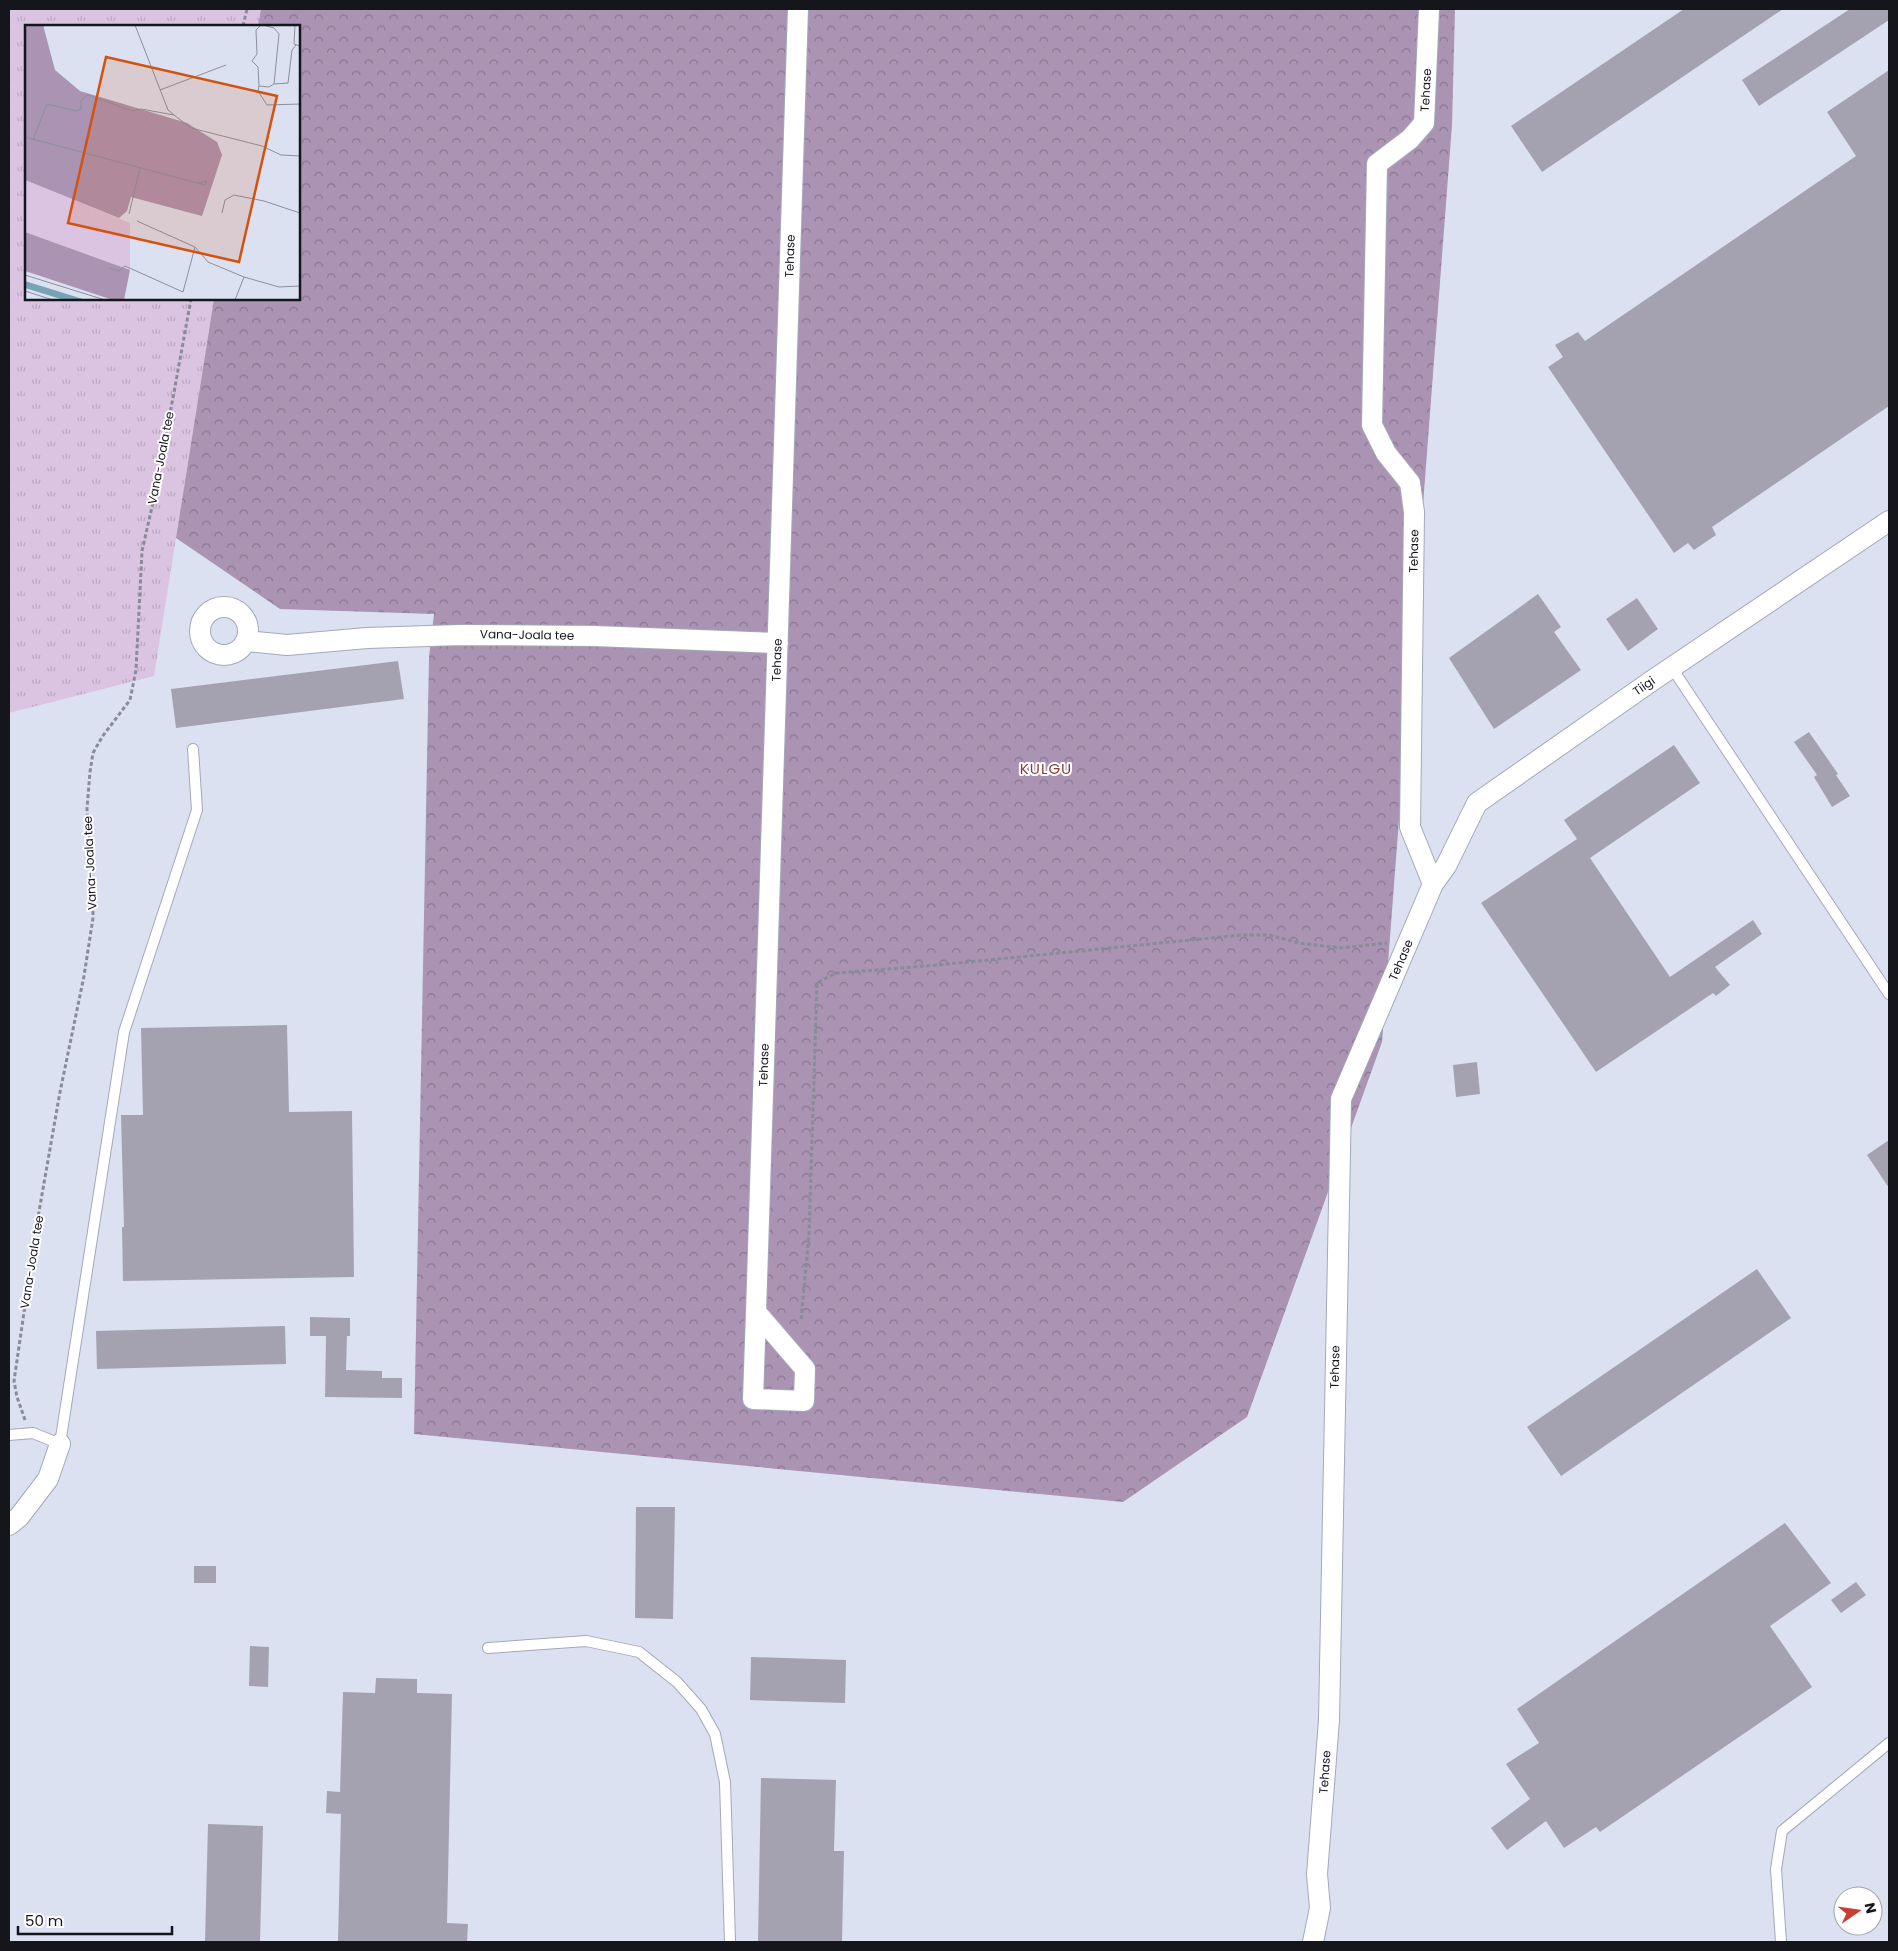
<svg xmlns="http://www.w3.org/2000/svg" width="1898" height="1951" font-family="Poppins,sans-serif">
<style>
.grass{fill:url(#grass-tufts)}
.forest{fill:url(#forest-crowns)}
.building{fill:#a4a2b1}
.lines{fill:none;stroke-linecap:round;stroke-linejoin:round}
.service-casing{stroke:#a3a9b8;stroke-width:12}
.minor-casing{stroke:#a3a9b8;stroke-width:22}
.path{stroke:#888c98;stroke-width:3;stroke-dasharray:4 2.5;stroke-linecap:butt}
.service{stroke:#fff;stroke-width:10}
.minor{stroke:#fff;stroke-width:20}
.labels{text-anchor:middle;stroke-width:4;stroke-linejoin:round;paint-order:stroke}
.street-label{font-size:12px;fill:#14161c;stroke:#fff}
.quarter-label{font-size:15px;letter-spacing:1px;fill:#843d34;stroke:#fff}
.inset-road{fill:none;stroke:#8b909c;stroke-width:1}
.view{fill:#d3520e;fill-opacity:0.15;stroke:#d3520e;stroke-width:2.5}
.inset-edge{fill:none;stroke:#14161c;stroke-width:2.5}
</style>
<defs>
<pattern id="grass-tufts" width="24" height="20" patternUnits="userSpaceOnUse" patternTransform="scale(1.25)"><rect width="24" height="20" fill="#dbc4e2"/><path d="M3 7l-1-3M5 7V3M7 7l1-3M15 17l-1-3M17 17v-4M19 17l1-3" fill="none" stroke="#bba8c1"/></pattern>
<pattern id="forest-crowns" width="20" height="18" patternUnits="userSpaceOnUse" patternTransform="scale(1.25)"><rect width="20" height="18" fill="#ab93b3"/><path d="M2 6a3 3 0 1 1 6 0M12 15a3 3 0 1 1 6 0" fill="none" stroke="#8a7791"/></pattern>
</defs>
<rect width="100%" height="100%" fill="#dbe1f1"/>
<path class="grass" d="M9,9H261L258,26H26V299H214L154,676L9,713Z"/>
<path class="forest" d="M261,9H1455L1452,125L1382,1042L1247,1417L1123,1502L414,1434L429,657L434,614L280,609L176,538L214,299H299V26H258Z"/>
<path class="building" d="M1684,9H1783L1542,172L1511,126Z
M1850,9H1889V20L1759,106L1742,80Z
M1889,70V406L1712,527L1716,535L1694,550L1688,543L1674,553L1548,367L1563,357L1555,345L1578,332L1585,341L1856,156L1827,112Z
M1538,594L1561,627L1554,632L1581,670L1494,729L1449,658Z
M1637,598L1658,629L1628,651L1606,619Z
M398,661L404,699L176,728L171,689Z
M1809,732L1838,774L1836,775L1850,796L1832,807L1814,777L1817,775L1794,742Z
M1674,745L1700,783L1590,858L1670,977L1753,920L1762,934L1715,967L1730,985L1716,996L1713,993L1596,1072L1481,903L1577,839L1564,820Z
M287,1025L289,1112L352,1111L354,1277L123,1281L122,1227H124L121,1115H143L141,1028Z
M1477,1062L1480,1094L1456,1097L1453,1065Z
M1889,1140V1188L1867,1155Z
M1757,1269L1791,1318L1561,1476L1527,1427Z
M310,1317L350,1318V1336H347L346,1370L382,1371V1378H402V1398L325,1397L326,1336H310Z
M285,1326L286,1364L97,1369L96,1331Z
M636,1507H675L673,1619L635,1618Z
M1785,1523L1831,1583L1770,1626L1812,1687L1600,1832L1596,1827L1564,1848L1546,1821L1507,1850L1491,1828L1530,1799L1506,1764L1539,1743L1517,1709Z
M194,1566H216V1583H194Z
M1856,1582L1866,1595L1841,1613L1831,1600Z
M250,1646L269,1647L268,1687L249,1686Z
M751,1657L846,1660L845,1703L750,1700Z
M376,1678L417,1679V1693L452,1694L447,1923L468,1924L467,1942H338L341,1814L326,1813L327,1791L340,1792L343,1692L375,1693Z
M761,1778L836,1780L834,1851H844L842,1942H758Z
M208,1824L263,1826L260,1942H205Z"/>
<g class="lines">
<g class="service-casing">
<path id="service" d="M1672,668L1889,994
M9,1435L33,1433L60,1444L124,1032L197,810L193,749
M488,1648L586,1641L639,1652L677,1682L701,1709L715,1734L725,1782L730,1942
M1781,1942L1776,1869L1782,1831L1889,1743"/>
</g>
<g class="minor-casing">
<path id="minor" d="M200 631a24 24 0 1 1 48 0a24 24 0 1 1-48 0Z
M246,641L287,645L367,638L460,635L594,636L778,643
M1433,884L1446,866L1477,803L1653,680L1889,521
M756,1312L805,1369L804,1401L753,1399L756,1312L798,9
M9,1525L19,1517L48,1479L60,1444
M1313,1942L1320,1908L1317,1874L1329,1720L1341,1099L1433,884L1410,827L1414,512L1410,483L1386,453L1372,425L1377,164L1410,139L1424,123L1429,9"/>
</g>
<path class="path" d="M243,26L247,9
M801,1319L809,1236L817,983L836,973L938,965L1241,935H1269L1299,943L1341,948L1387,943
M25,1420L17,1397L14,1381L37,1223L60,1092L84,976L93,918V894L87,809L90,772L93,753L102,737L130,700L136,670L142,551L157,485L191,299"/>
<use href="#service" class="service"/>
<use href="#minor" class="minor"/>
</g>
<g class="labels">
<g class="street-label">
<text transform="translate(1426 90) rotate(-87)" y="4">Tehase</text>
<text transform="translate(790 256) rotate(-88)" y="4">Tehase</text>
<text transform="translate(161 458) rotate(-79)" y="4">Vana-Joala tee</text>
<text transform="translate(1414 551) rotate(-89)" y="4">Tehase</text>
<text transform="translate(527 635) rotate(1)" y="4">Vana-Joala tee</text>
<text transform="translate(777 660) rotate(-88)" y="4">Tehase</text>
<text transform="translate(1644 686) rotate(-35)" y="4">Tiigi</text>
<text transform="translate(90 863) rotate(-93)" y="4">Vana-Joala tee</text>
<text transform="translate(1401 960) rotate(-67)" y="4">Tehase</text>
<text transform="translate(764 1065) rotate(-88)" y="4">Tehase</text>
<text transform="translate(32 1262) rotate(-81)" y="4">Vana-Joala tee</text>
<text transform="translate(1335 1367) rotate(-89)" y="4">Tehase</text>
<text transform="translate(1325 1772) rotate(-86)" y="4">Tehase</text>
</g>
<g class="quarter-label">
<text x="1046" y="774">KULGU</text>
</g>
</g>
<g transform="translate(25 25)">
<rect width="275" height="275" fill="#dbe1f1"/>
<path d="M0,155L105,198V245L0,207Z" fill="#dbc4e2"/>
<path d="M0,0H18L30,45L55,66L162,98L192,117L197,130L177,191L106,172L102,186L94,193L0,155ZM0,207L105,245L99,275H88L0,246Z" fill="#ab93b3"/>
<path d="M0,256L61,275H39L0,263Z" fill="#76a4b4"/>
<path class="inset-road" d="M110,0L143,85L149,90M238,0L249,3L254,9L249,59L244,62L234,61L233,66L242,80L275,79M270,0L269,19L275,21M249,59L263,58L267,25L271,20M234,61L233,42L227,36L232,29L231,5L236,0M135,65L201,40M0,112L180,160L182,156L173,158M8,115L22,79L51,86L56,84V75L63,70L108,86L116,84L149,90L166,103L237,121L256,130L275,131M197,188L200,175L209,170L239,176L275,188M104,189L115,143M112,196L170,222L183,237L219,252L254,262L275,261M84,243L94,246L100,241L158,267L170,222M0,250L80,275M0,266L28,275M210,275L219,252"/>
<path class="view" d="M81,32L252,71L214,237L43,198Z"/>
<rect width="275" height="275" class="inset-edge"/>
</g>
<rect width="1898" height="1951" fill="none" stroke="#14161c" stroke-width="20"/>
<g transform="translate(1858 1911) rotate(77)"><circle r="24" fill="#ffffff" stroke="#a1a2a4"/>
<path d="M0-4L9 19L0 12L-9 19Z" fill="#ca3d32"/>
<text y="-8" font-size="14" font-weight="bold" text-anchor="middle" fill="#14161c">N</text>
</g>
<path d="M18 1926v8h154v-8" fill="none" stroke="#14161c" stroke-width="2.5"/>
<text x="25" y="1926" font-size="15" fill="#14161c" stroke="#ffffff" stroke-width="4" paint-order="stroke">50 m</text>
</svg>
